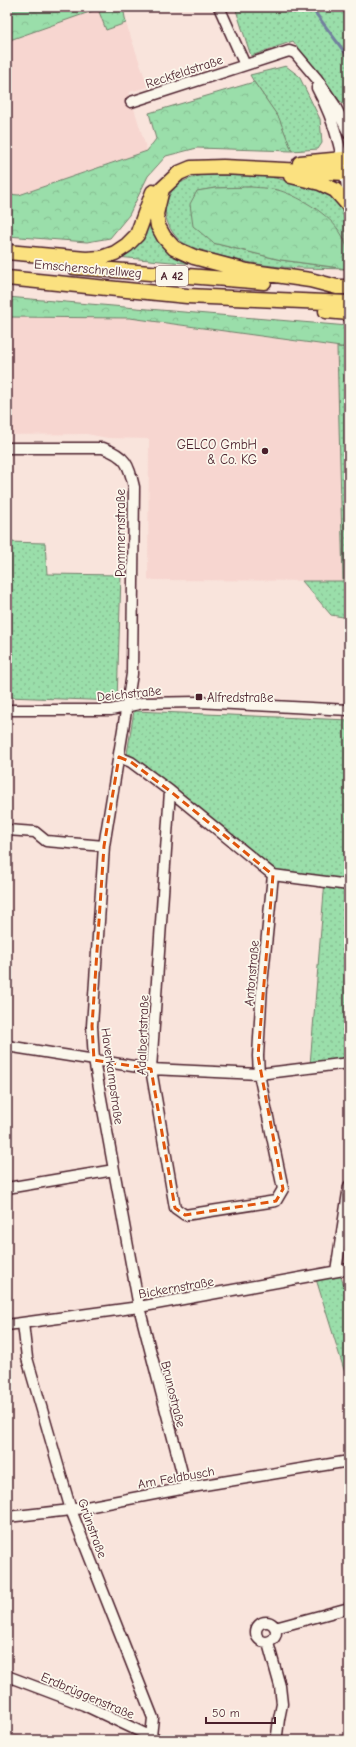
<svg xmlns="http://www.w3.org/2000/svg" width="356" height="1747" font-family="'Comic Neue',sans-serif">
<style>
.built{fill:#f7d6d0}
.grass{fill:url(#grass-dots);stroke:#727e6a}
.forest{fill:url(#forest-crowns);stroke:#727e6a}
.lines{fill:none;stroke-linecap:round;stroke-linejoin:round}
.stream{stroke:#72809e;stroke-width:3}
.minor-casing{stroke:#4a1f2b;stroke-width:13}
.highway-casing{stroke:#4a1f2b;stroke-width:17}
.minor{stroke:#fbf7ec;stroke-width:10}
.highway{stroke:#fbe180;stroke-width:14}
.marked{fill:none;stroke:#e0560e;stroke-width:3;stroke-dasharray:8 5;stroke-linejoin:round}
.poi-dot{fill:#4a1f2b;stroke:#fbf7ec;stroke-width:1.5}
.labels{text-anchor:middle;stroke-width:3.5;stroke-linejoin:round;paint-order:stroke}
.shield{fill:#fbf7ec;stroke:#7f6065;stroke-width:1}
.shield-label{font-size:12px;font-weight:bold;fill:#4a1f2b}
.street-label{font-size:13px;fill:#4a1f2b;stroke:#fbf7ec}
.poi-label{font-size:13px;fill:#4a1f2b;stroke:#fbf7ec;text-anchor:end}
</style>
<defs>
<pattern id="grass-dots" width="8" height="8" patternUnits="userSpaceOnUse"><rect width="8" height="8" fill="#9adeaa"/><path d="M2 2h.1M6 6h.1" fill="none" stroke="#86be92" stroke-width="1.8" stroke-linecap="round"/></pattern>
<pattern id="forest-crowns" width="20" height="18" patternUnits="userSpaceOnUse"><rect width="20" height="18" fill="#9adeaa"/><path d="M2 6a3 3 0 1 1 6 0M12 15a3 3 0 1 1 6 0" fill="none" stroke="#86be92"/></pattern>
</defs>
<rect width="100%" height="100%" fill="#f9e4dc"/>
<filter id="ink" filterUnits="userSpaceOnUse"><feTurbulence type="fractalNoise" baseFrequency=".025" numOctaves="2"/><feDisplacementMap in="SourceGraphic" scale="8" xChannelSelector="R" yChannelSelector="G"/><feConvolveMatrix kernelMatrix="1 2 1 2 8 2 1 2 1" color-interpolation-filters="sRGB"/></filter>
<g filter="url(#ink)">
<path class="built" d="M98,8L107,30L126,23L148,87L129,92L147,151L19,195L7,194V41Z
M7,317L130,318L337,347L343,581L148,580L149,439L108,438L87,434L7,435Z"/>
<path class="grass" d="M235,7H342L349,17V110L337,98L293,41L251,56Z
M286,66L299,76L320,119L322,143L318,149L292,151L278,117L254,82L250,75Z
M203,175L267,176L328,191L327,194C347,208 345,223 346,245L342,236L251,187L215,188L198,191L213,243L281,260L346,269C319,268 291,269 264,265C247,263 195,251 182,242C172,235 163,219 166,205C172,183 183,180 203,175Z
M151,215L154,228L204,265L117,257Z
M337,347L348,348L349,618L331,615L302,581H343Z
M7,542L45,543L47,574L121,575L117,701L7,697Z
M134,711L349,720V1060L310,1065L325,880L278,872L127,754Z
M340,1274L349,1301V1386L316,1279Z"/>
<path class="forest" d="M7,7H123L126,23L106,30L98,9L7,41Z
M254,82L279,118L292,151L197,148L166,156L148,176L129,215L110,238L87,242L7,236V194L19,195L147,151L156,139L149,113Z
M251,187C262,188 274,188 284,192C306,200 340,221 346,245C348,252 347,262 347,269L281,260L213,243L193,226L190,204L197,191L215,188Z
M7,297L348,326V348L130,318L7,317Z"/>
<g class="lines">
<path class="stream" d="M311,7L349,58"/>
<g class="minor-casing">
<path id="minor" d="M219,7L245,65
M317,88C338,127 343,159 349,201
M131,102L289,51L295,53L317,79L334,104L349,134
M7,448H103C126,456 129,465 134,487L132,674L104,846L92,1026L94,1060L139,1307L186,1488
M7,710H111L143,703L197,702L349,710
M119,757L131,762L170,791L273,875L349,885
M170,791L151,1069L175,1208L185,1215L276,1201L283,1189L259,1074L258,1056L262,985L273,875
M7,830L35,832L46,841L104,846
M7,1046L151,1069L259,1074L349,1063
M7,1188L114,1170
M336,1271L349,1186
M23,1323L27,1358L71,1510L153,1718L151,1736
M7,1325L139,1307L349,1269
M7,1517L71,1510L186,1488L349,1461
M256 1632a10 10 0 1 1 20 0a10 10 0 1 1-20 0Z
M275,1628L349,1608
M268,1643L280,1686L282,1704L279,1719L277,1735L275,1740
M7,1676L84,1705L158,1740"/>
</g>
<g class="highway-casing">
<path id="highway" d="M300,163L343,159
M345,173L223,167L191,168L179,173L162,189L156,214L158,226L164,237L174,248L194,257L247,271L310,280L337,287H349
M291,176L320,183L335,190L349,206
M7,252L86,259L101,258L115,253L127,245L137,235L153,192
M74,267L264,282
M7,278L187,296L349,303
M326,311L349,313"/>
</g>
<use href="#minor" class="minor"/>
<use href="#highway" class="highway"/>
</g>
</g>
<path class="marked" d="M119,757L131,762L170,791L273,875L258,1056L283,1189L276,1201L185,1215L175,1208L151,1069L94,1060L92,1026L104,846Z"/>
<g class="poi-dot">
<circle cx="265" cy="451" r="4"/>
<rect x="195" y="693" width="8" height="8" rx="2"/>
</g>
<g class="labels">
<rect class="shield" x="156" y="266" width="32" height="20" rx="3"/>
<g class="shield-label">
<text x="172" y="280">A 42</text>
</g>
<g class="street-label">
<text transform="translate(184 71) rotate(-18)" y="5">Reckfeldstraße</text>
<text transform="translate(88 268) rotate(5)" y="5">Emscherschnellweg</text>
<text transform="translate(120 533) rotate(-90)" y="5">Pommernstraße</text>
<text transform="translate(129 693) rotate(-6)" y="5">Deichstraße</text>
<text transform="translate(251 973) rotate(-85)" y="5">Antonstraße</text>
<text transform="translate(142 1035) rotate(-88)" y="5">Adalbertstraße</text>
<text transform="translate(113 1076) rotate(82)" y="5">Haverkampstraße</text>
<text transform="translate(176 1287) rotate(-10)" y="5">Bickernstraße</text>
<text transform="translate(174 1394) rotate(76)" y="5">Brunostraße</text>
<text transform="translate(176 1477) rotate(-10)" y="5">Am Feldbusch</text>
<text transform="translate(93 1528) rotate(70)" y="5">Grünstraße</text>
<text transform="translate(88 1695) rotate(23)" y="5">Erdbrüggenstraße</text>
</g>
<g class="poi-label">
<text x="257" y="449">GELCO GmbH<tspan x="257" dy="15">&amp; Co. KG</tspan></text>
<text x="207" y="702" text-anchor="start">Alfredstraße</text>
</g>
</g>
<rect width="356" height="1747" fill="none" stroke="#fbf7ec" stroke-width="24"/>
<rect x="12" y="12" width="332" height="1723" fill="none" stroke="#4a1f2b" stroke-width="1.5" filter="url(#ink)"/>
<path d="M206 1717v6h69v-6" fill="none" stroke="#4a1f2b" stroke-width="2"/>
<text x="212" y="1717" font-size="12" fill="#4a1f2b" stroke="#fbf7ec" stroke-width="3" paint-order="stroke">50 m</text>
</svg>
